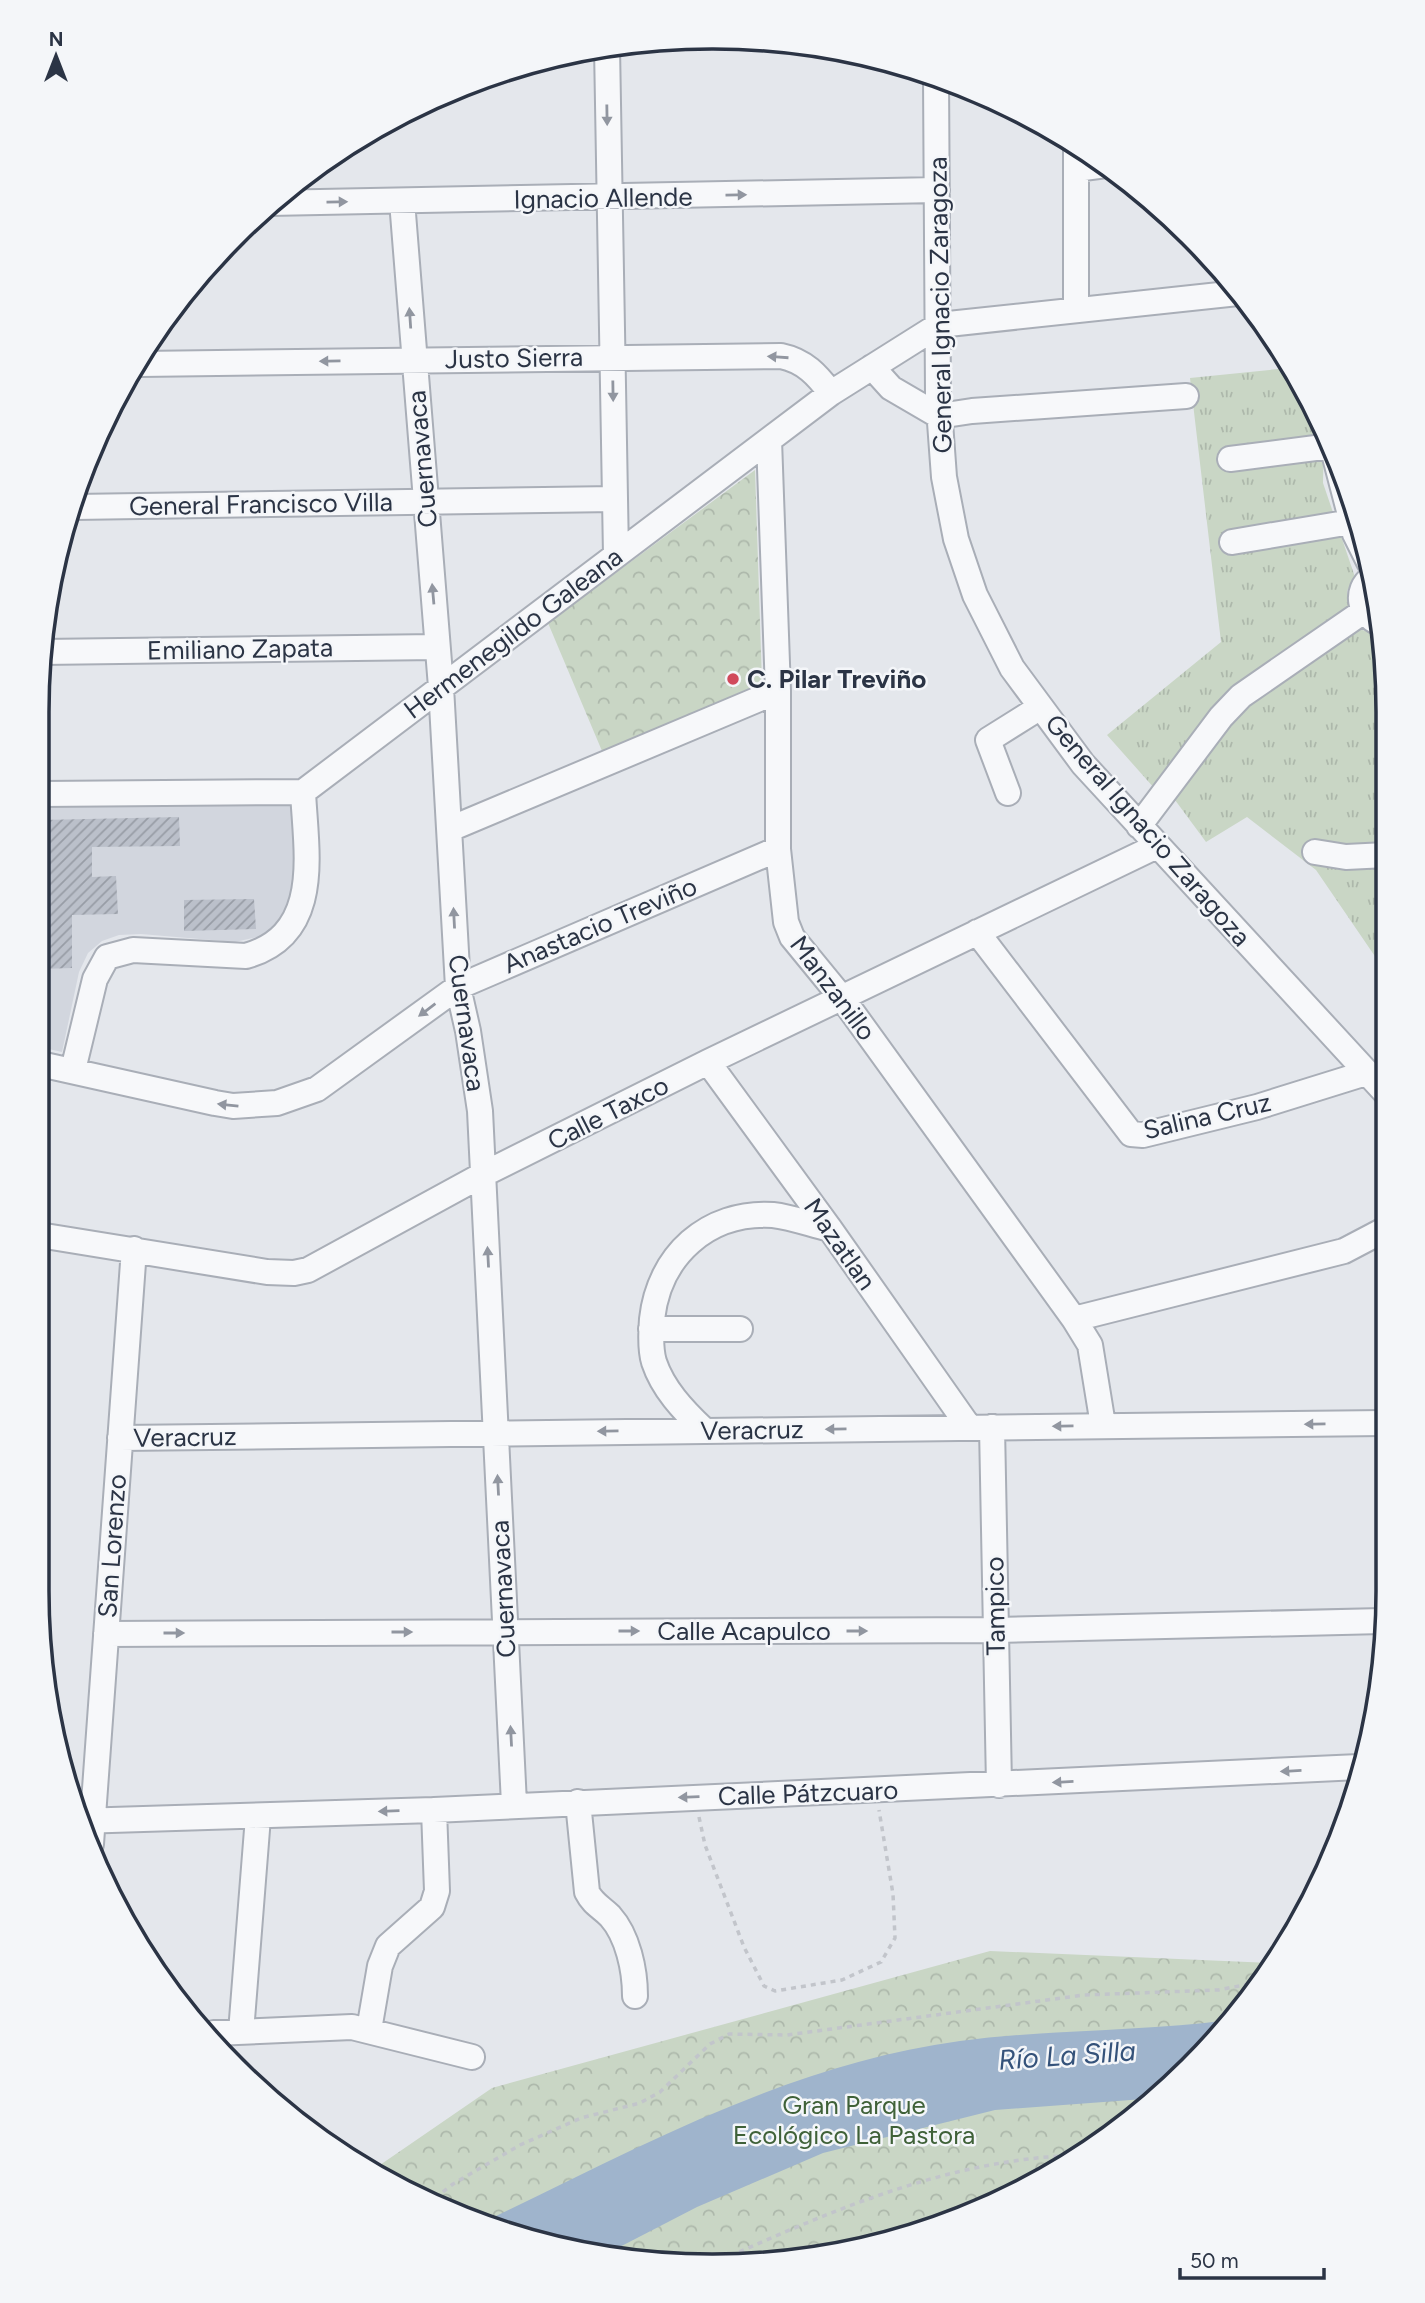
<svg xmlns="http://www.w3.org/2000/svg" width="1425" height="2303" font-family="Figtree,sans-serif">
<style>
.built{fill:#d2d6de}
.grass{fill:url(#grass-tufts)}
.park{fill:url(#park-crowns)}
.water{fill:#9fb4cc}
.building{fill:url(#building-hatch)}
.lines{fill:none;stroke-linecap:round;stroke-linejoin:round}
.minor-casing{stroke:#a9aeb7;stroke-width:28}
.path{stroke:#c2c5cb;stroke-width:3.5;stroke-dasharray:5 5;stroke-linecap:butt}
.minor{stroke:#f7f8fa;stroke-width:24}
.oneway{fill:#9196a0}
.poi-dot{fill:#d1495b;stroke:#f4f6f9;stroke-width:2.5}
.labels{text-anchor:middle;stroke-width:5;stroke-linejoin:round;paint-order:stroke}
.street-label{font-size:26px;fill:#2b3445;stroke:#f4f6f9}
.poi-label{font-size:26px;font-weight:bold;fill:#2b3445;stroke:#f4f6f9;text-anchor:start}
.park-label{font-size:26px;fill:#3f6138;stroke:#f4f6f9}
.water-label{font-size:28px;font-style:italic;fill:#34527a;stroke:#f4f6f9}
.rim{fill:none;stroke:#2b3445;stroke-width:3.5}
</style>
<defs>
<pattern id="grass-tufts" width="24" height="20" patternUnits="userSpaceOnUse" patternTransform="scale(1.75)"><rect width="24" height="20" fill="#c9d6c5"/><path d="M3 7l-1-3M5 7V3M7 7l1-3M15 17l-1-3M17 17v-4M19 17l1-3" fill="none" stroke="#adb8ab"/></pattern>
<pattern id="park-crowns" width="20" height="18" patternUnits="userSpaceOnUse" patternTransform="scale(1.75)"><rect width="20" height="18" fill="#c9d6c5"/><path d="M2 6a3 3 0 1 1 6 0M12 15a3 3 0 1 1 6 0" fill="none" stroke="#adb8ab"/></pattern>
<pattern id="building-hatch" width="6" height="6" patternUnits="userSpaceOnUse" patternTransform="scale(1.75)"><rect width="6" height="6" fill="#bbc0ca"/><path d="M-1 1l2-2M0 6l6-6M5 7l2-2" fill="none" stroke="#989da6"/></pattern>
</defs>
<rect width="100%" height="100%" fill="#e4e7ec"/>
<path class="built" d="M291,800L300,873L288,915L262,936L235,942L141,934L119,935L102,941L88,953L79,972L62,1052L40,1047L41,804Z"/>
<path class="grass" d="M1288,368L1318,413L1324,427L1323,483L1355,577L1347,591L1351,611L1237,683L1155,789L1107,735L1221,642L1190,378Z
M1357,622L1362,630L1381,635L1387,668L1385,971L1316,870L1247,817L1206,842L1175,800L1249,696Z"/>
<path class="park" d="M755,470L762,683L602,751L548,623Z
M990,1951L1271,1963L1248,2002L1088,2152L888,2243L669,2265L495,2230L377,2167L492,2088Z"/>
<path class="water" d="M1229,2020L1144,2099L995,2110L823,2153L697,2207L608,2253L495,2230L482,2223C635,2149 789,2064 960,2041C1049,2029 1140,2032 1229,2020Z"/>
<path class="building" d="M179,817L180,846L92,847V877L116,876L118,914L72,915V968L40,969L41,820Z
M254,899L256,929L184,931V900Z"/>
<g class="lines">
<g class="minor-casing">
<path id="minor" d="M607,47L616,555
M936,78L938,395L944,477L956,539L975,595L1012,668L1083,764L1385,1092
M1076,147V310
M1076,169L1106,165
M402,201L441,687L458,987L468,1031L480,1111L514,1804
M269,203L937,190
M140,364L781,356C805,361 817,375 831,393
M872,367L891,388L939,416L972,411L1186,396
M769,440L778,691V849L786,922L792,937L842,998L1074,1319L1090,1345L1103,1425
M1335,457L1355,534L1369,562
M1230,459L1331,446
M74,507L615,499
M1232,542L1351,522
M1372,577C1354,591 1359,614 1379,623
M42,652L437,647
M1008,793L988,740L1039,708
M41,794L303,792L831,393L939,325L1238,293
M1139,826L1221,717L1241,696L1364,611
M450,829L778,691
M1315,852L1346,857L1386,855
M977,932L1131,1134L1143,1135L1257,1107L1366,1073
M708,1062L830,1229L969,1427
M40,1064L215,1103L233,1106L277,1103L317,1089L458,987L778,849
M73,1070L95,979L107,957L133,950L246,956C323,934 306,853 303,792
M39,1235L267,1272L294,1273L308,1270L484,1174L708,1062L1157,846
M1074,1319L1344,1251L1384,1230
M651,1329H740
M992,1427L999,1785
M704,1430C683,1410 663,1389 654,1362C650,1349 651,1332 652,1319C659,1256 707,1211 773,1215C792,1217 812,1225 830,1229
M120,1438L1384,1423
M106,1634L996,1630L1383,1621
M578,1802L587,1892C593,1904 601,1907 610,1916C628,1936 635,1970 635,1996
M79,1821L434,1810L1359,1767
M91,1844L134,1249
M369,2030L380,1966L388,1946L432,1907L437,1891L434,1810
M241,2032L258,1817
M214,2033L352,2027L472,2057"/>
</g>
<path class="path" d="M699,1817L705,1845L744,1947L764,1986L775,1991L842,1980L881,1962L895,1938L893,1894L879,1810
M435,2198L453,2184L520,2145L581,2118L640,2103L660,2092L710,2044L729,2034L787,2035L1084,1995L1218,1990L1260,1982
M721,2260C838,2208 953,2158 1083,2155"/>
<use href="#minor" class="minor"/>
</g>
<defs><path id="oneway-solid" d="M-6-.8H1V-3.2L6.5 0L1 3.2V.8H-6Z" transform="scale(1.75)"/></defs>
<g class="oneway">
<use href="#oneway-solid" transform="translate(607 115) rotate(89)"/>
<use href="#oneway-solid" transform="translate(736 195) rotate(-1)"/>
<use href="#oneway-solid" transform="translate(337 202) rotate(-1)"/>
<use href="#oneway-solid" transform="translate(410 318) rotate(-94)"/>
<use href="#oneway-solid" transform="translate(778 357) rotate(-176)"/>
<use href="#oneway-solid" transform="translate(330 361) rotate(179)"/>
<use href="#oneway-solid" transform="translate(613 391) rotate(89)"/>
<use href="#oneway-solid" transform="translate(433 594) rotate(-95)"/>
<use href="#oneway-solid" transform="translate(454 918) rotate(-93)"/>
<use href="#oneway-solid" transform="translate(427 1010) rotate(143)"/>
<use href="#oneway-solid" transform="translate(228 1105) rotate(-174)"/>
<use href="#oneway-solid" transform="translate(488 1257) rotate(-93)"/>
<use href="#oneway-solid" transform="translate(1315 1424) rotate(179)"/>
<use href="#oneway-solid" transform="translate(1063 1426) rotate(179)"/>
<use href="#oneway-solid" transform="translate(836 1429) rotate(179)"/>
<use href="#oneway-solid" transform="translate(608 1431) rotate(179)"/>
<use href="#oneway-solid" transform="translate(498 1485) rotate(-93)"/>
<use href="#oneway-solid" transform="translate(629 1631)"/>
<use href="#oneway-solid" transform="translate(857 1631)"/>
<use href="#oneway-solid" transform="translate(402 1632)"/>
<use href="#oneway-solid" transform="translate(174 1633)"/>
<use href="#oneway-solid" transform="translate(511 1736) rotate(-93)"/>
<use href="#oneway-solid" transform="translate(1291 1771) rotate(177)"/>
<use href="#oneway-solid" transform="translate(1063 1782) rotate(177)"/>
<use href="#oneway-solid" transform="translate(689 1797) rotate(178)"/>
<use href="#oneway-solid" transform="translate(389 1811) rotate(178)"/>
</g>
<circle class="poi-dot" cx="733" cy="679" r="7"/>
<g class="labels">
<g class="street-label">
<text transform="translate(603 198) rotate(-1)" y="9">Ignacio Allende</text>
<text transform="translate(940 305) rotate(-91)" y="9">General Ignacio Zaragoza</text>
<text transform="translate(514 358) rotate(-1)" y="9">Justo Sierra</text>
<text transform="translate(422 459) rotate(-95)" y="9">Cuernavaca</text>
<text transform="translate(261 504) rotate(-1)" y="9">General Francisco Villa</text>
<text transform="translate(513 633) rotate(-37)" y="9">Hermenegildo Galeana</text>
<text transform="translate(240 649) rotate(-1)" y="9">Emiliano Zapata</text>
<text transform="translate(1148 830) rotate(49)" y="9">General Ignacio Zaragoza</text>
<text transform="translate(600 925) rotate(-23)" y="9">Anastacio Treviño</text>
<text transform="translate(833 988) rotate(53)" y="9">Manzanillo</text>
<text transform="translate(467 1023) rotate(82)" y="9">Cuernavaca</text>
<text transform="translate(608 1113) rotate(-27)" y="9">Calle Taxco</text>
<text transform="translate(1207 1116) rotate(-13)" y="9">Salina Cruz</text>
<text transform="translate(840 1244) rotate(55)" y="9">Mazatlan</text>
<text transform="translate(752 1430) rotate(-1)" y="9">Veracruz</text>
<text transform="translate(185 1437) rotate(-1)" y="9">Veracruz</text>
<text transform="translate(112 1546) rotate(-86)" y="9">San Lorenzo</text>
<text transform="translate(503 1589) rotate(-93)" y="9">Cuernavaca</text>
<text transform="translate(995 1606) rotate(-91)" y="9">Tampico</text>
<text x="744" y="1640">Calle Acapulco</text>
<text transform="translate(808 1793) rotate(-2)" y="9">Calle Pátzcuaro</text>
</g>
<g class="poi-label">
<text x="747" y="688">C. Pilar Treviño</text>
</g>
<g class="park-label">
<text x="854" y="2114">Gran Parque<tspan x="854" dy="30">Ecológico La Pastora</tspan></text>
</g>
<g class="water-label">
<text transform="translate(1067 2055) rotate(-4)" y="10">Río La Silla</text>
</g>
</g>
<path d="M0 0H1425V2303H0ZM712 49H713A663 663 0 0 1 1376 712V1591A663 663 0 0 1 713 2254H712A663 663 0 0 1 49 1591V712A663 663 0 0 1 712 49Z" fill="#f4f6f9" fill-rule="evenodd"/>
<path class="rim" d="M712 49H713A663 663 0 0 1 1376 712V1591A663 663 0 0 1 713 2254H712A663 663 0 0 1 49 1591V712A663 663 0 0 1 712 49Z"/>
<g transform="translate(56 56)" stroke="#f4f6f9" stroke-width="5" paint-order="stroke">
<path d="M0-5L12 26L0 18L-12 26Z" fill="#2b3445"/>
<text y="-10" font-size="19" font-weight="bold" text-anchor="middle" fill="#2b3445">N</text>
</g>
<path d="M1180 2268v10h144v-10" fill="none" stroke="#2b3445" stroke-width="3.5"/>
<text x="1190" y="2268" font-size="21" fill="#2b3445" stroke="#f4f6f9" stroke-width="5" paint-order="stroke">50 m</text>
</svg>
